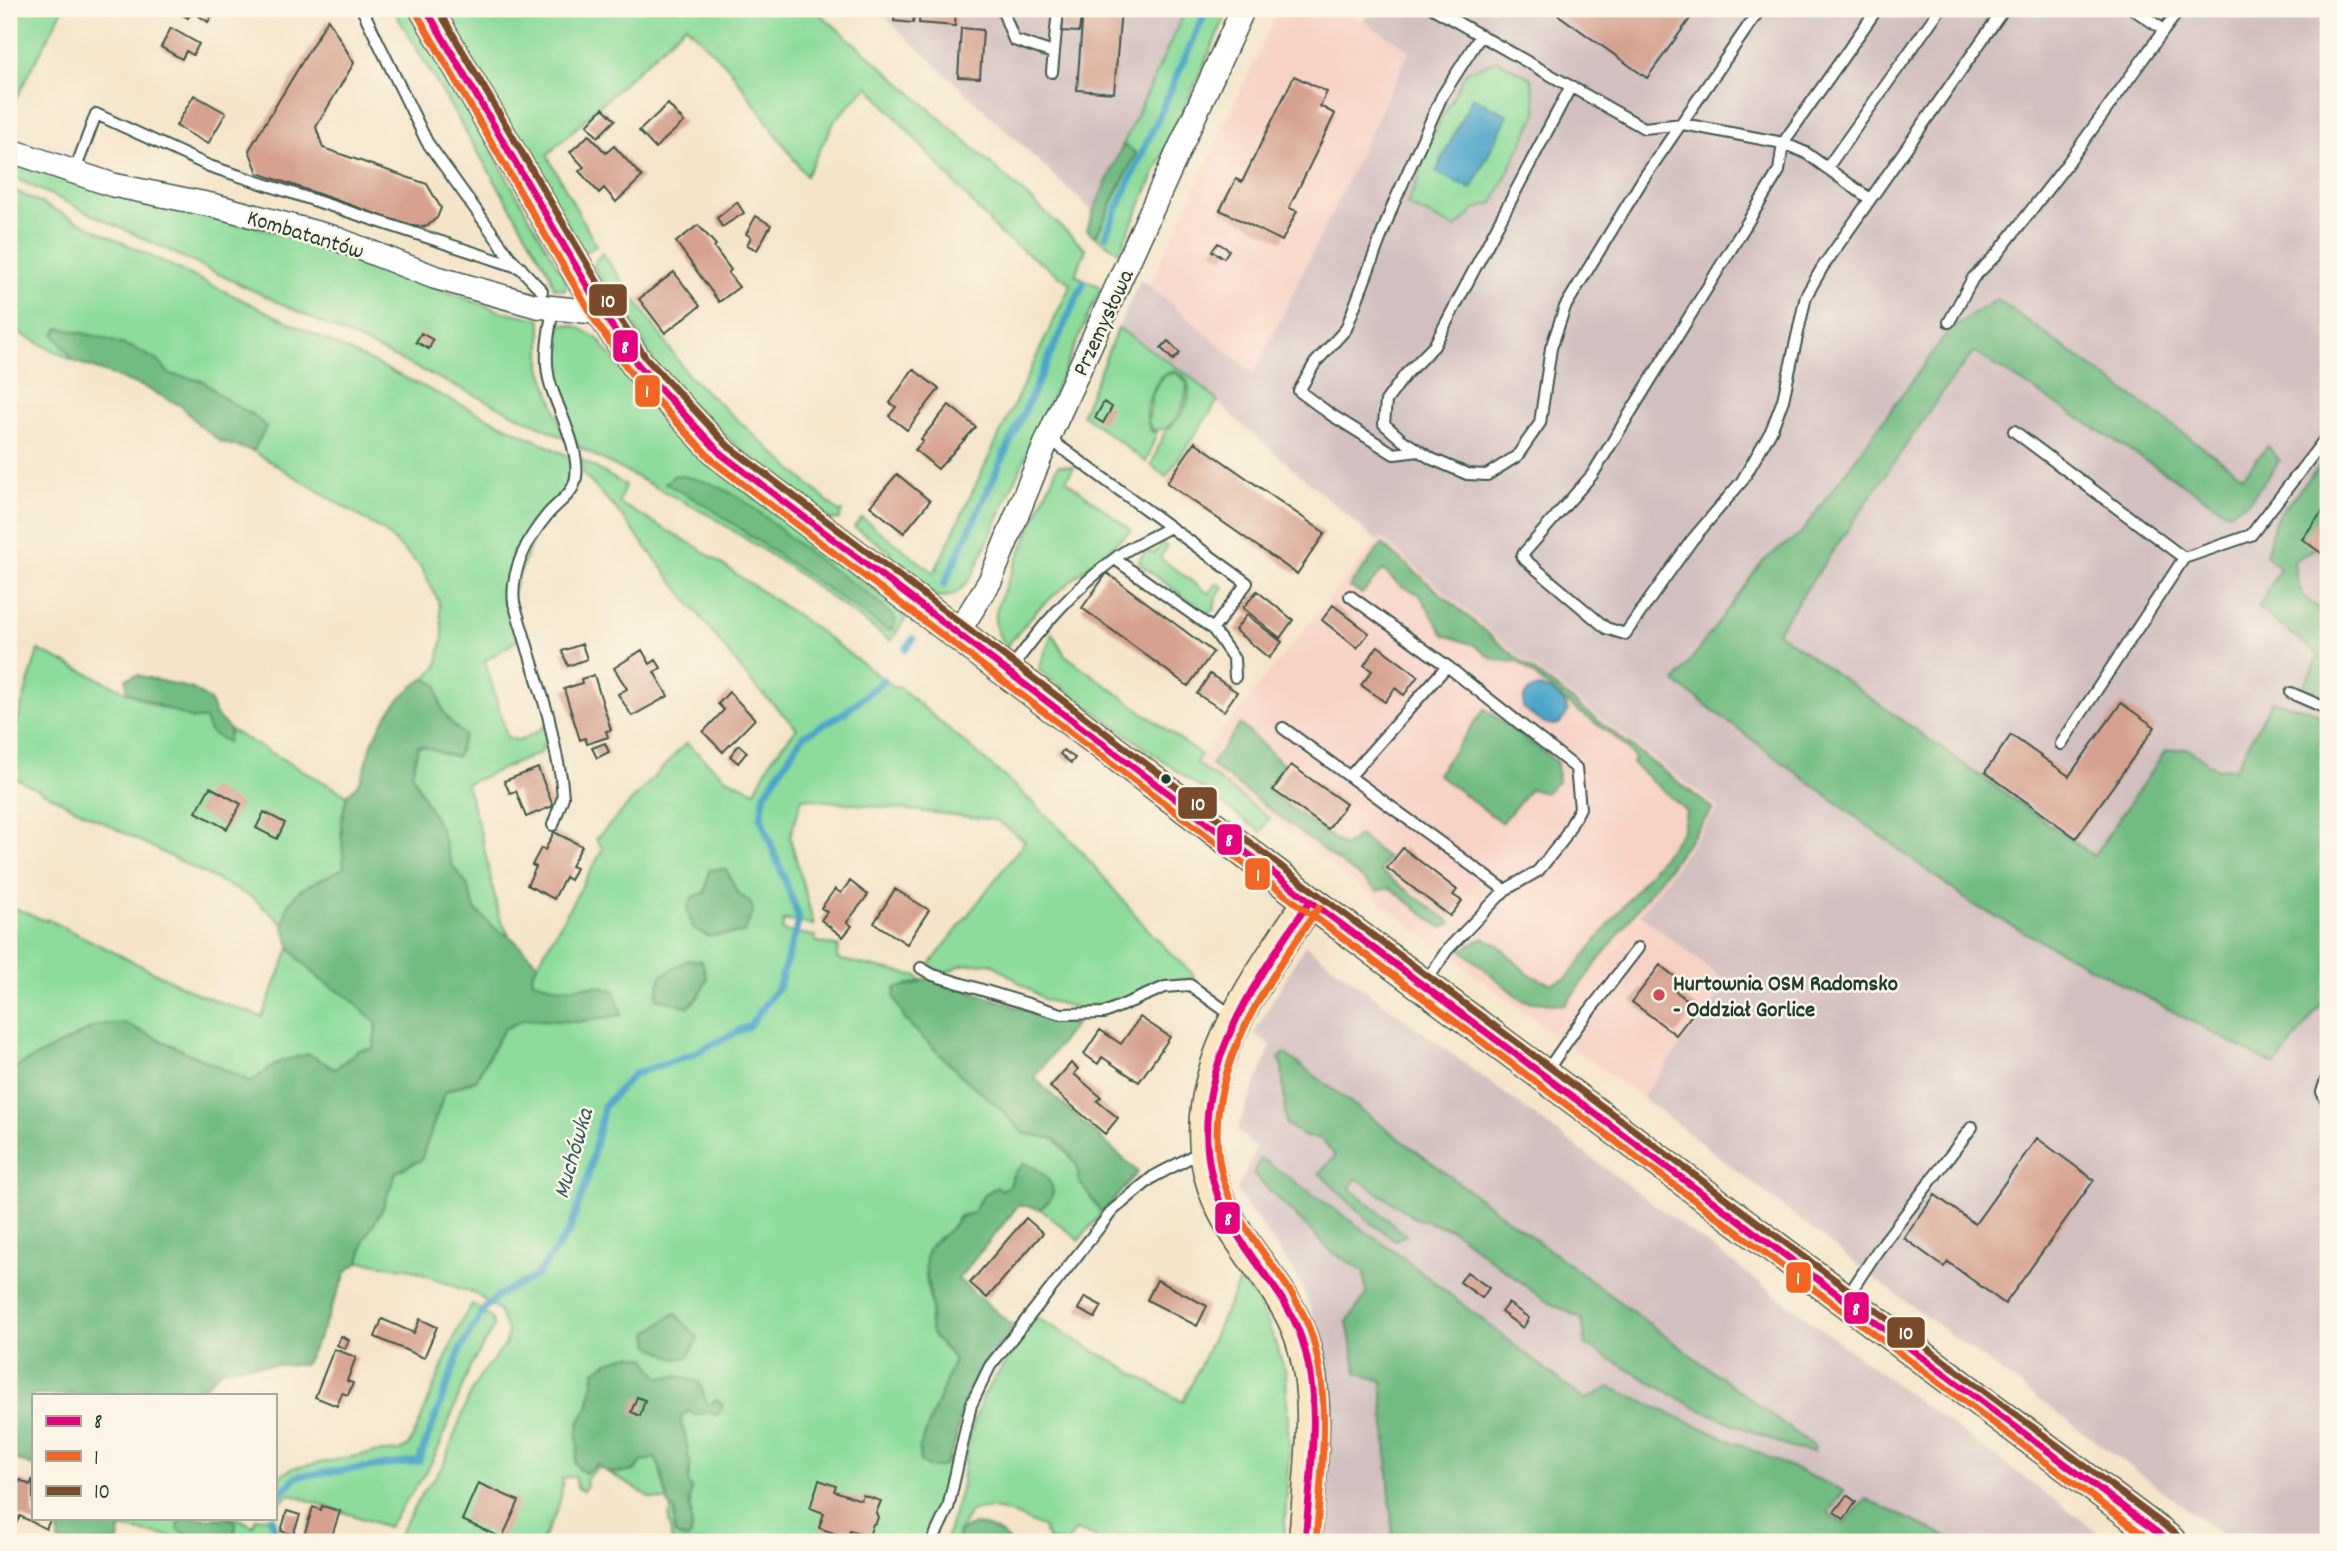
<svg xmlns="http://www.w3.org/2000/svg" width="2337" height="1551" font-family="Dekko,sans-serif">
<rect width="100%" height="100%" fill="#fcf5e5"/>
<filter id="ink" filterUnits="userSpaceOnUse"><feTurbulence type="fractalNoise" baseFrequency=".0143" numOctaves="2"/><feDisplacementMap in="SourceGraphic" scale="14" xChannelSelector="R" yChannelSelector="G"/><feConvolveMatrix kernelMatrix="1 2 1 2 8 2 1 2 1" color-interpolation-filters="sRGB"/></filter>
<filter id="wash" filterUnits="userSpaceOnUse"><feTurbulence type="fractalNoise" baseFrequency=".00686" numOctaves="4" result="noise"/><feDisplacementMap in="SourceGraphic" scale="28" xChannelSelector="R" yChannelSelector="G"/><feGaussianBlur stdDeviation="1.57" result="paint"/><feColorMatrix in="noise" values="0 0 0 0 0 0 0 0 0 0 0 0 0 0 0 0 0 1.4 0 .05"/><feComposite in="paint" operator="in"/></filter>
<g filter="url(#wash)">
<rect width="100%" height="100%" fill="#f4e5ca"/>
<path fill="#f7d1c6" d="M1279 9H1344L1411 50 1254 375 1149 286Z
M1381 537 1519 656 1719 809 1552 1033 1196 762Z
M1641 915 1727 983 1642 1097 1553 1034Z"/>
<path fill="#d2bfbf" d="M876 9H1186L1093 212Z
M1369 9H2328V1542H2232L1886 1287 1642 1097 1727 983 1640 914 1719 808 1519 656 1381 537 1377 541 1246 428 1193 380 1118 328 1141 279 1254 374 1410 50 1363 21Z
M1305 945 1921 1403 2112 1542H1319L1318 1347 1311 1309 1299 1279 1237 1191 1256 1148 1237 1130 1271 1046 1254 1033Z"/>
<path fill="#8ddc9b" stroke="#568c68" stroke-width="2" fill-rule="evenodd" d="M9 9H63L9 112Z
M393 9H411L567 283 565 290 554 288 550 274Z
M441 9H814L887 71 1086 249 1075 275 1101 287 974 572C944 624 918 583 887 557L891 552 854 527 862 518 934 573 1071 284 1001 235 868 86 835 120 806 176 729 68 686 25 547 155 596 245 589 251 583 250Z
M1186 9H1229L1119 252 1096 237 1136 154 1123 145Z
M1497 60 1531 78 1537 112 1493 203 1475 209 1456 228 1407 205 1420 174 1424 153 1466 72Z
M9 160 185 210 257 227 348 256 500 311 541 319V367L565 438 9 175Z
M9 188 570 457 572 469 569 487 542 515 510 599 519 639 485 661 507 737 519 741 540 730 545 725 549 738 542 746V752L466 784 481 834 499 916 510 937 494 928 475 909 467 885 452 865 440 829 412 775 418 746 431 747 444 755 464 735C445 718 440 711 437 685L425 678 437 667 443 636 439 602 421 567 385 532 253 451 266 427 254 416 222 397 203 381 169 374 158 361 133 348 59 328 54 334 74 361 9 328Z
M602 253 689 376 839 512 842 511 839 519 831 520 814 507 738 447 683 396 654 363 636 328 599 277 594 266 596 260Z
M564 324 578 327 598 339 650 407 688 447 907 616 891 641 789 567 709 515 577 446C567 419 532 345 564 324Z
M1118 328 1188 375 1218 401 1166 477 1151 465C1156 455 1159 444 1164 434 1168 428 1175 424 1179 418 1190 403 1196 378 1174 371L1162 375C1150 392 1140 413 1152 432H1157L1146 462 1082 414Z
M1174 373 1179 375 1187 383C1187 402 1180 417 1165 429L1153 430 1148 422 1152 395 1163 376Z
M582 460 625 485 619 503 695 546 808 623 895 688 898 686C953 733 1011 780 1063 832 1108 878 1144 932 1193 974L1194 978 1161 982 1114 1003 1079 1008 1045 1000 991 963 961 965 946 973 928 967 1025 841 996 820 802 798 790 837 814 925 784 920 782 931 815 936V941L839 947 837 959 917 976 922 981 905 985V1020L964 1078 1003 1111 1023 1133 1055 1139 1077 1165 1079 1181 1102 1213 1079 1240 1040 1209 1051 1198 1012 1176 1010 1185 973 1213 959 1216 948 1232 930 1246 926 1264 927 1287 932 1309 929 1321 933 1335 947 1348 954 1360 919 1450 942 1467 951 1459C948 1489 943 1515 929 1542H748L732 1540 728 1542H672L669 1518 672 1507 675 1509 674 1520 690 1522 692 1515 688 1482 690 1464 685 1435 681 1423 682 1415 690 1411 708 1412V1407L677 1376 660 1378 655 1374 595 1371 589 1405 579 1423 577 1437 579 1448 575 1463 580 1470H590L598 1464 607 1472 634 1471 643 1461 655 1458 659 1465 668 1501 651 1498 601 1468 596 1469 586 1479 587 1485 583 1491 577 1488 575 1476 562 1478C564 1502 552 1521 541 1542H395L421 1495 443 1466 468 1399 480 1376 505 1345 508 1333 499 1311 477 1295 407 1268C391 1269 375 1261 359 1262L365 1238 382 1210 396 1172 421 1159 445 1092 476 1080 504 1029 525 1019 552 1021 595 986 559 988 532 981V974L603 849 596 839 686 743 726 778 755 791 772 758 797 728 752 683 617 510 583 474ZM709 870 751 903 705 893ZM675 1313 698 1339 650 1345 649 1334Z
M1058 465 1074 467 1066 480 1131 530 1037 610 1007 646C992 630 993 619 1000 599Z
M1162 543 1167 547 1160 558 1209 594 1217 583 1223 587 1216 598 1214 610 1206 613 1141 565 1139 561 1145 551 1155 553Z
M1052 633 1065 655 1201 755 1196 763 1269 818 1261 832 1046 676 1039 669Z
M38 650 159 707 205 719 227 742 230 730 347 795 341 823 344 868 300 890 287 906 284 925 253 898 9 775V750Z
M9 906 46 921 47 919 196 993 262 1017 290 947C305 970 328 982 349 997 359 1005 368 1015 377 1024L373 1049 359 1050 335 1070 281 1061 251 1082 124 1023 9 1073Z
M1240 1280 1255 1299 1267 1321 1286 1373 1289 1449 1284 1542H1097L1094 1536 1075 1531 1067 1542H1051L1045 1535 1044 1528C1020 1518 996 1502 970 1512L959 1531 958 1542H945L961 1489 968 1441 983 1396 1036 1317 1183 1402Z
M472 1304 492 1319 494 1327 470 1367 439 1447 427 1471 388 1527 289 1494 280 1503 275 1514V1479L293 1468 371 1453 400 1451 408 1446 415 1433 460 1324Z
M275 1517 276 1527 285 1542H207L122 1529V1518H237L253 1526 256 1518Z"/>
<path fill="#72bc83" stroke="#487c5c" stroke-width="2" d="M1123 145 1136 153 1095 237 1087 230 1093 212Z
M1997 299 2243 476 2268 446 2280 461 2250 500 2229 513 1974 352 1949 383 1777 632 2094 856 2165 751 2186 748 2218 769 2235 768 2272 701 2311 710 2328 720V995L2275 1066 1972 904 1675 682 1762 562 1801 533 1950 329Z
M59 328 100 337 133 348 159 361 169 374 203 381 222 397 254 416 266 427 253 451 221 442 198 424 180 405 144 387 74 361 54 334Z
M2328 456V546H2320L2294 561C2298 592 2300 598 2328 614V700L2304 685 2319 655 2258 608 2280 569 2266 555 2276 518Z
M675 475C742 482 772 529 824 564 853 584 871 592 896 620L893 629 887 630 710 508 665 483Z
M1382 544 1517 658 1713 809 1565 1005 1523 1001 1461 950 1483 938 1497 944 1528 974 1551 984 1567 978 1683 830 1686 811 1632 763 1635 758 1621 742 1570 705 1518 662 1494 660 1474 645 1444 635 1419 594 1400 586 1383 570 1362 594 1349 587Z
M137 675 193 689 210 701 215 714 230 730 227 742 210 732 205 719H192L127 692 126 679Z
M425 678 437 685C440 711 445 718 464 735L457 757C443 755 432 747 418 746L412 775 440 829 452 865 467 885 475 909 494 928 512 938 538 964 532 974 533 981 559 988 595 986 614 990 622 1015 577 1022 525 1019 504 1029 475 1080 445 1092 421 1160 396 1172 382 1210 365 1238 359 1262 347 1271 320 1335 304 1365H249L222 1369 196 1395H33V1466L9 1457V1073L12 1069 98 1025 124 1023 250 1082 281 1061 309 1054 335 1069 359 1050 373 1049 377 1024 350 998 322 981 300 960 291 949 284 928 287 906 300 890 344 868 341 823 347 795C369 778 363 764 373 742 384 715 400 694 425 678Z
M1485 709 1557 762 1558 782 1545 793 1530 789 1502 823 1437 774Z
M1240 724 1283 764 1267 790 1344 846 1359 835 1388 858 1380 871 1452 923 1442 928 1390 888 1378 891 1211 765Z
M726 869 738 894 751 903 753 912 744 933 708 936 693 928 687 910 693 896 705 893 709 870Z
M688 960 702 961 707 980 697 999 688 1007 656 998 661 976Z
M929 977 1047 1017 1075 1024 1034 1078 1138 1172 1102 1213 1079 1181 1077 1165 1064 1147 1055 1139 1023 1133 1003 1111 964 1078 905 1020 894 997 895 988 914 985Z
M1284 1053 1815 1447 1813 1452 1791 1448 1694 1407 1586 1345 1582 1319 1544 1300 1451 1229 1415 1218 1356 1178 1350 1188 1406 1235 1395 1240 1371 1223 1319 1173 1335 1156 1322 1139 1305 1137 1286 1124 1282 1067 1279 1058Z
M1261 1158 1402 1257 1585 1400 1610 1387 1844 1491 1828 1513 1844 1524 1866 1499 1958 1542H1393L1382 1381 1357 1373 1347 1322 1366 1295 1364 1272 1332 1252 1253 1174Z
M1024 1163C1035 1166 1058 1183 1052 1196 1050 1201 1044 1206 1040 1209L1029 1206H1018L958 1279 1014 1327C997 1348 978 1370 967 1395 956 1418 960 1449 942 1467H927L920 1461 919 1450 954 1360C948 1350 939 1344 933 1335 928 1326 931 1318 932 1309 932 1290 918 1263 931 1245 936 1239 943 1236 948 1231 959 1219 957 1217 973 1213 978 1200 985 1192 997 1187L1002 1190 1010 1185 1014 1173Z
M675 1313 698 1338 688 1357 675 1359 650 1345 648 1333Z
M630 1355 645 1358 659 1377 677 1376 699 1382 708 1406 716 1400 722 1404V1409L717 1415 705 1411 702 1414 695 1415 689 1411 682 1415 681 1423 685 1435 690 1464 688 1482 691 1488 689 1503 692 1528 691 1535 688 1539 677 1536 674 1531 675 1509 669 1505 659 1465 655 1458 643 1461 634 1471 622 1473 607 1472 598 1464 585 1473 579 1469 575 1463 578 1448 577 1437 579 1423 589 1405 595 1371 608 1362Z
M64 1518H122L118 1542H58V1533Z
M183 1518H227L236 1522 235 1533C215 1534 195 1542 178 1530L177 1526Z
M975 1524C990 1526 1000 1531 1010 1542H958L959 1531Z"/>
<path fill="#4ca5ca" stroke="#36717f" stroke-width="2" d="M1472 97 1508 115 1471 189 1436 172Z
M1541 687C1554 692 1563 697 1568 711 1566 715 1562 723 1558 724 1547 728 1530 715 1523 708 1522 694 1528 689 1541 687Z"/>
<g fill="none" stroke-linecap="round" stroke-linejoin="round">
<path stroke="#4ca5ca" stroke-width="7" d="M1105 236 1207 9
M944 585 1084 282
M906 649 913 639
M275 1503 278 1495 298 1476 419 1461 461 1348 485 1308 499 1295 536 1276 569 1232 588 1177 604 1106 634 1074 693 1054 749 1026 779 986 798 923V915L761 818 765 793 803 736 844 713 884 680
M271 1518 277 1542"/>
</g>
<g id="blocks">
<path fill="#d6a18f" d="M173 9H216L208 22 192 11 188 18Z
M895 9H915L913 23 894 21Z
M920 9H956L955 26 919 23Z
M1064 9H1082L1079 32 1062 31Z
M1083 9H1121L1114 93 1077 90Z
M1550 9H1697L1647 78Z
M328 19 354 63 316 127 323 148 427 184 441 208 437 218 427 226H411L258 173 249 150Z
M171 28 199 44 193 55 186 51 182 59 161 47Z
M961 28 983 30 980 78 958 77Z
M1294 76 1327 92 1320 106 1335 114 1289 208 1297 211 1282 241 1220 210 1236 179 1242 182Z
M194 95 226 113 208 144 176 126Z
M668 104 684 122 655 148 639 131Z
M603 108 615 120 598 137 587 125Z
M589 135 606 153 614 146 642 177 616 202 604 188 599 193 579 171 584 167 570 152Z
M737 202 744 213 722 227 717 218Z
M756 216 771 225 757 250 747 245 751 237 746 234Z
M698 225 716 245 714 247 731 270 728 273 739 287 719 302 676 242Z
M1218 243 1229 250 1224 258 1212 251Z
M674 272 700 306 665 333 639 299Z
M421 333 433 340 429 349 416 342Z
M1168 341 1180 353 1173 360 1161 348Z
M913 369 939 389 907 430 889 416 896 407 890 403Z
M1104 402 1112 407 1103 423 1095 418Z
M949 405 976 427 938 469 915 450 923 441 921 439Z
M1195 442 1325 533 1297 574 1167 483Z
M897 474 930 501 904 533 870 506Z
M2328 504V558L2302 539Z
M1107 573 1213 652 1188 686 1082 608Z
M1257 591 1293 620 1280 638 1243 608Z
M1333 605 1369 633 1357 648 1322 620Z
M1247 615 1282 642 1269 658 1235 630Z
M582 644 587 659 568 666 562 651Z
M1378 646 1418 676 1404 695 1395 688 1385 702 1361 685 1372 671 1364 665Z
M642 650 650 664 656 660 661 668 654 672 668 696 632 716 618 694 627 689 614 668Z
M1210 674 1237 692 1224 711 1197 694Z
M594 675 611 730 606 731 608 737 587 744 585 738 580 740 564 689 582 683 581 679Z
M729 692 755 719 723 752 703 732 724 710 718 704Z
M2121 703 2155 727 2076 838 1985 772 2011 735 2069 776Z
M605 743 609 752 597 758 592 748Z
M739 745 747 752 738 763 730 756Z
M1063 750 1075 758 1071 763 1060 754Z
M1291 765 1346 804 1328 829 1273 790Z
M538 768 553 806 526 817 516 791 510 793 504 781Z
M210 787 241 804 227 829 196 812Z
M264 812 285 823 277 839 256 828Z
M554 832 582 846 571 866 576 868 570 880 565 877 554 899 527 885 536 867 532 865 541 848 545 850Z
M1403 848 1457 890 1453 895 1462 901 1450 916 1387 868Z
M850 881 868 895 847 922 852 926 843 937 821 920 827 912 821 908 835 889 841 893Z
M895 889 929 910 907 944 874 923Z
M1660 965 1679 980 1673 989 1697 1008 1676 1035 1632 1002Z
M1140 1017 1170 1037 1139 1082 1102 1057 1098 1064 1084 1054 1100 1030 1121 1044Z
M1071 1063 1078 1069 1074 1074 1101 1097 1097 1101 1118 1118 1105 1134 1050 1087Z
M2037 1138 2094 1180 2005 1304 1948 1262 1944 1267 1904 1238 1935 1195 1975 1224Z
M1026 1218 1043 1233 987 1298 970 1283Z
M1467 1272 1489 1288 1482 1298 1460 1282Z
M1157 1280 1207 1306 1197 1326 1147 1300Z
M1085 1297 1102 1306 1095 1318 1078 1309Z
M1508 1303 1529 1318 1523 1328 1501 1312Z
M382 1319 414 1333 420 1319 437 1327 424 1358 375 1337Z
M341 1336 349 1340 345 1349 337 1345Z
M334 1349 356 1357 347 1381 353 1383 348 1395 342 1393 337 1406 315 1397Z
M637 1397 645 1400 640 1416 631 1412Z
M33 1479V1518H51L46 1529 20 1516 12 1532 9 1530V1485L16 1488 20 1480 30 1485Z
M819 1480 836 1486 834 1491 861 1500 863 1495 881 1501 876 1513 878 1517 876 1523 873 1524 869 1536 850 1530 848 1538 819 1528 824 1513 810 1508Z
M478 1483 519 1501 502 1538 462 1520Z
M1847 1495 1856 1502 1844 1519 1834 1512Z
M322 1506 340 1511 330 1542H302L313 1507 321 1510Z
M287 1511 300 1515 293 1535 281 1531Z"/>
</g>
</g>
<g filter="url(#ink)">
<use href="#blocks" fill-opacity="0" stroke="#3f564a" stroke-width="2"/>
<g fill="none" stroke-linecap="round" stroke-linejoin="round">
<g stroke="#3f564a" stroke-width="14">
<path id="lane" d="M362 9 427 142 509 256 542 291
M1002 9 1014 40 1053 53
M1434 9 1644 128 1683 124 1783 143 1877 9
M2164 30 2180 9
M1052 72 1058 9
M1571 86 1434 346 1405 375 1386 401 1384 424 1402 440 1432 459 1467 474 1487 475 1517 456 1540 423 1551 348 1565 307 1643 179 1760 9
M1827 168 1940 9
M74 173 96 114 209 166 521 268
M1870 199 1806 153 1783 143 1779 171 1592 475 1524 553 1522 557 1606 628 1625 634 1692 540 1742 481 1771 431 1783 400 1806 296 1822 268 2004 9
M553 308C549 333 543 358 550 383 558 410 580 449 576 477 574 494 558 502 548 514 527 539 510 571 514 603L548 715 561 777 563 797 553 825
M1949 322 1973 278 1997 254 2064 168 2164 30 2133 9
M2014 431 2184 558
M1048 438 1170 527
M1419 451 1394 454 1330 414 1299 391 1315 363 1346 329 1393 205 1442 96 1481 35
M1115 559 1213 629
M1350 596 1447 666 1576 768 1580 808 1563 840 1538 871 1505 890 1447 950 1426 982
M1011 669C1042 625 1074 589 1118 556 1133 545 1153 537 1170 527L1247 583 1213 629 1234 659 1235 677
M2291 693 2328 709
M1283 728 1505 890
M2061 744 2184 558 2251 535 2328 435
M1350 776 1447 666
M921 968 933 975 1061 1014 1104 1013 1165 987 1190 985 1234 1017
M1546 1072 1577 1027 1638 948
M2328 1074 2322 1092 2328 1104
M1847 1297 1878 1250 1972 1127
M932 1542 948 1508 971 1405 990 1366 1113 1210 1153 1177 1202 1151"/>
</g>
<g stroke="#3f564a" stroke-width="26">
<path id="street" d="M9 150 113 185 216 206 332 237 434 277 537 306 603 313
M957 634 990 581 1048 438 1243 9"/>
</g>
<g stroke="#3f564a" stroke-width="35">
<path id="secondary" d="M426 9 603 313 638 365 721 454 1310 901 2170 1542
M1305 1542C1309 1476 1323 1401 1301 1337 1285 1291 1249 1258 1226 1215 1166 1104 1248 991 1310 901"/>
</g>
<use href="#lane" stroke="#fff" stroke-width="10"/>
<use href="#street" stroke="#fff" stroke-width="23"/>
<use href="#secondary" stroke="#fbe6c4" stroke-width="32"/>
<g stroke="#fcf5e5" stroke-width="12">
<path id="bus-1" d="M426 9 603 313 638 365 721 454 1310 901 2170 1542
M1305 1542C1310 1475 1323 1402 1301 1337 1285 1291 1247 1258 1226 1215 1170 1101 1246 994 1310 901"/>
</g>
<g stroke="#fcf5e5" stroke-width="12">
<path id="bus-2" d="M417 14 594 319 630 372 714 462 1304 909 2153 1542
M1316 1542C1321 1474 1332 1403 1312 1336 1297 1289 1260 1255 1237 1213 1179 1105 1259 994 1319 907"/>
</g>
<g stroke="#fcf5e5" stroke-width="12">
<path id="bus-3" d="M438 9 612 307 646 358 728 446 1316 893 2176 1534"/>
</g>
<use href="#bus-1" stroke="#e5007d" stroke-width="7"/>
<use href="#bus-2" stroke="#f26522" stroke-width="7"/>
<use href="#bus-3" stroke="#7a4b2a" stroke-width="7"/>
</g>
</g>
<circle fill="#1f3d34" stroke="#fcf5e5" stroke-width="2.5" cx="1166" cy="779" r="6"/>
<circle fill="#d1495b" stroke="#fcf5e5" stroke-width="2.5" cx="1659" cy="995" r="7"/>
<g text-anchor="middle" stroke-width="5" stroke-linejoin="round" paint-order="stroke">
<g font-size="23" fill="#1f3d34" stroke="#fcf5e5">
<text transform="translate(306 233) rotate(17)" y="8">Kombatantów</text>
<text transform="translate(1102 322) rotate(-65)" y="8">Przemysłowa</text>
</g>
<g font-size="23" font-weight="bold" fill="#1f3d34" stroke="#fcf5e5" text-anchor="start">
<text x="1673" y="990">Hurtownia OSM Radomsko<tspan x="1673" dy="26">- Oddział Gorlice</tspan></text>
</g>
<g font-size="24" font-style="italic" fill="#2c5c61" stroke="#fcf5e5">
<text transform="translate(572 1153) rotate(-74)" y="8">Muchówka</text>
</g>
</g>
<g stroke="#fcf5e5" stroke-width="2.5">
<rect x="588" y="283" width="40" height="34" rx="7" fill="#7a4b2a"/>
<rect x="612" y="329" width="27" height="34" rx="7" fill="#e5007d"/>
<rect x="634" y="374" width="27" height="34" rx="7" fill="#f26522"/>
<rect x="1177" y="786" width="41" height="34" rx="7" fill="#7a4b2a"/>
<rect x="1216" y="823" width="27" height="33" rx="7" fill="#e5007d"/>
<rect x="1244" y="857" width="27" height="34" rx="7" fill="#f26522"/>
<rect x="1214" y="1201" width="27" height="34" rx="7" fill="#e5007d"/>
<rect x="1785" y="1261" width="27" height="33" rx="7" fill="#f26522"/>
<rect x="1843" y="1291" width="27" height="34" rx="7" fill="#e5007d"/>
<rect x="1886" y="1316" width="40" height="33" rx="7" fill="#7a4b2a"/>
</g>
<g font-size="19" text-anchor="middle" font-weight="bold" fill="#fff">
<text x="608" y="307">10</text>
<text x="625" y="353">8</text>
<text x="647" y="397">1</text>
<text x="1198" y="810">10</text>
<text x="1229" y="846">8</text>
<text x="1258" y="881">1</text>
<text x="1228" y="1225">8</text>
<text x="1798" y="1284">1</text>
<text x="1856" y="1315">8</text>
<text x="1906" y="1339">10</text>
</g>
<rect width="2337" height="1551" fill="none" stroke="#fcf5e5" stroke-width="35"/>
<rect x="32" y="1394" width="245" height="126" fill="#fcf5e5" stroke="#a4ab9e" stroke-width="2"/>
<rect x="46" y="1416" width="35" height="10" fill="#e5007d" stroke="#a4ab9e" stroke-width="2"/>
<text x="94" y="1428" font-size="21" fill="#1f3d34">8</text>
<rect x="46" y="1451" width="35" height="10" fill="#f26522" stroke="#a4ab9e" stroke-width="2"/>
<text x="94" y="1464" font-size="21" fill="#1f3d34">1</text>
<rect x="46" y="1486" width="35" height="10" fill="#7a4b2a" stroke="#a4ab9e" stroke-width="2"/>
<text x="94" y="1498" font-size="21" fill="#1f3d34">10</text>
</svg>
